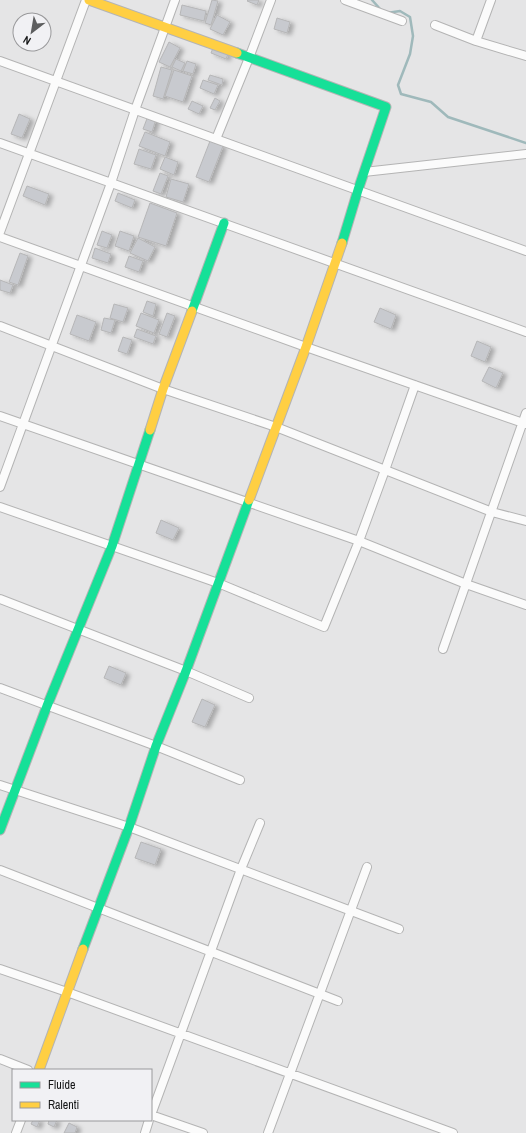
<svg xmlns="http://www.w3.org/2000/svg" width="526" height="1133" font-family="'Archivo Narrow',sans-serif">
<defs>
<filter id="shadow"><feDropShadow dx="4" dy="2" stdDeviation="2" flood-color="#0004"/></filter>
</defs>
<rect width="100%" height="100%" fill="#e5e5e6"/>
<g fill="none" stroke-linecap="round" stroke-linejoin="round">
<path stroke="#9fb9bb" stroke-width="2.5" d="M372 0 381 10
M387 13 400 11 410 17 413 36 410 54 398 85 401 94 431 102 448 117 526 143"/>
</g>
<path fill="#c8cacf" stroke="#b6b6b7" filter="url(#shadow)" d="M212 0 218 1 211 25 205 23Z
M248 0H259L257 5 247 1Z
M182 5 206 11 204 21 180 15Z
M217 15 230 22 223 35 210 29Z
M277 18 290 22 287 33 274 29Z
M169 42 180 48 170 67 159 62Z
M213 48 228 54 226 59 211 53Z
M176 59 185 63 181 71 172 67Z
M187 61 196 64 193 74 183 71Z
M161 67 172 70 163 99 153 96Z
M174 70 192 76 183 102 165 96Z
M210 75 223 79 222 85 208 80Z
M203 80 218 85 214 94 200 88Z
M215 98 220 101 215 110 210 108Z
M192 101 203 106 199 114 188 109Z
M19 114 30 119 22 138 11 134Z
M148 116 156 119 152 132 143 129Z
M145 132 170 142 165 156 139 146Z
M210 141 223 146 209 182 196 177Z
M139 149 156 155 151 169 134 164Z
M165 157 178 162 174 175 160 169Z
M160 173 168 176 161 194 153 191Z
M171 179 189 184 183 202 166 197Z
M27 186 49 194 45 205 23 196Z
M118 193 135 200 132 208 115 201Z
M150 203 177 213 166 246 138 237Z
M102 231 112 235 107 248 97 245Z
M120 231 134 236 129 251 115 246Z
M138 238 155 247 148 261 130 253Z
M95 248 111 254 108 263 92 258Z
M20 253 28 256 18 285 9 282Z
M129 256 143 261 139 272 125 267Z
M0 280 13 285 10 293 0 290Z
M147 301 156 304 153 316 143 312Z
M114 304 128 308 123 322 110 318Z
M380 308 396 315 391 329 374 322Z
M141 313 159 320 154 333 136 326Z
M167 313 175 316 167 337 159 334Z
M77 315 96 322 89 341 70 334Z
M104 318 115 320 111 333 101 330Z
M137 329 156 336 153 344 134 337Z
M123 337 132 340 127 354 118 351Z
M477 341 491 347 485 362 471 356Z
M489 367 503 373 496 388 482 381Z
M161 520 179 528 173 540 156 533Z
M109 666 126 673 121 685 104 678Z
M202 699 215 705 205 727 192 722Z
M141 842 161 849 155 865 135 858Z
M33 1120H40L37 1127 31 1124Z
M49 1120H57L54 1127 48 1124Z
M69 1123 77 1127 75 1133H64Z"/>
<g fill="none" stroke-linecap="round" stroke-linejoin="round">
<g stroke="#b4b4b4" stroke-width="10">
<path id="street" d="M345 0 402 21
M435 25 476 41 526 56
M476 41 491 0
M0 61 526 251
M216 139 249 58 271 0
M0 143 526 332
M364 172 526 154
M0 232 86 0
M0 237 306 347 526 424
M0 326 163 389 276 427 492 512 526 521
M0 416 359 541 466 584 526 605
M0 487 111 183 135 110 175 0
M0 507 218 583 324 627 359 541 385 470 415 385
M0 599 186 671 249 698
M443 649 526 413
M0 688 156 746 240 780
M0 785 129 827 399 929
M0 870 338 1001
M0 969 67 992 453 1133
M0 1059 28 1070
M151 1115 241 869 260 823
M151 1115 203 1133
M16 1133 21 1120
M145 1133 149 1120
M268 1133 367 867"/>
</g>
<g stroke="#b4b4b4" stroke-width="11">
<path id="fast" d="M237 53 386 107 358 190 342 243
M192 311 224 223
M0 830 47 706 112 546 150 430
M83 949 129 827 156 746 186 671 249 500"/>
</g>
<g stroke="#b4b4b4" stroke-width="11">
<path id="slow" d="M89 0 237 53
M150 430 163 389 192 311
M249 500 306 347 342 243
M39 1070 83 949"/>
</g>
<use href="#street" stroke="#fbfbfb" stroke-width="8"/>
<use href="#fast" stroke="#16e098" stroke-width="9"/>
<use href="#slow" stroke="#ffcf43" stroke-width="9"/>
</g>
<rect x="12" y="1069" width="140" height="52" fill="#f1f1f4" stroke="#99999b"/>
<rect x="20" y="1082" width="20" height="6" fill="#16e098" stroke="#99999b"/>
<text x="48" y="1089" font-size="12" fill="#141516">Fluide</text>
<rect x="20" y="1102" width="20" height="6" fill="#ffcf43" stroke="#99999b"/>
<text x="48" y="1109" font-size="12" fill="#141516">Ralenti</text>
<g transform="translate(32 32) rotate(211)"><circle r="19" fill="#f1f1f4" stroke="#99999b"/>
<path d="M0-3L7 15L0 10L-7 15Z" fill="#5d5e5f"/>
<text y="-6" font-size="11" font-weight="bold" text-anchor="middle" fill="#141516">N</text>
</g>
</svg>
